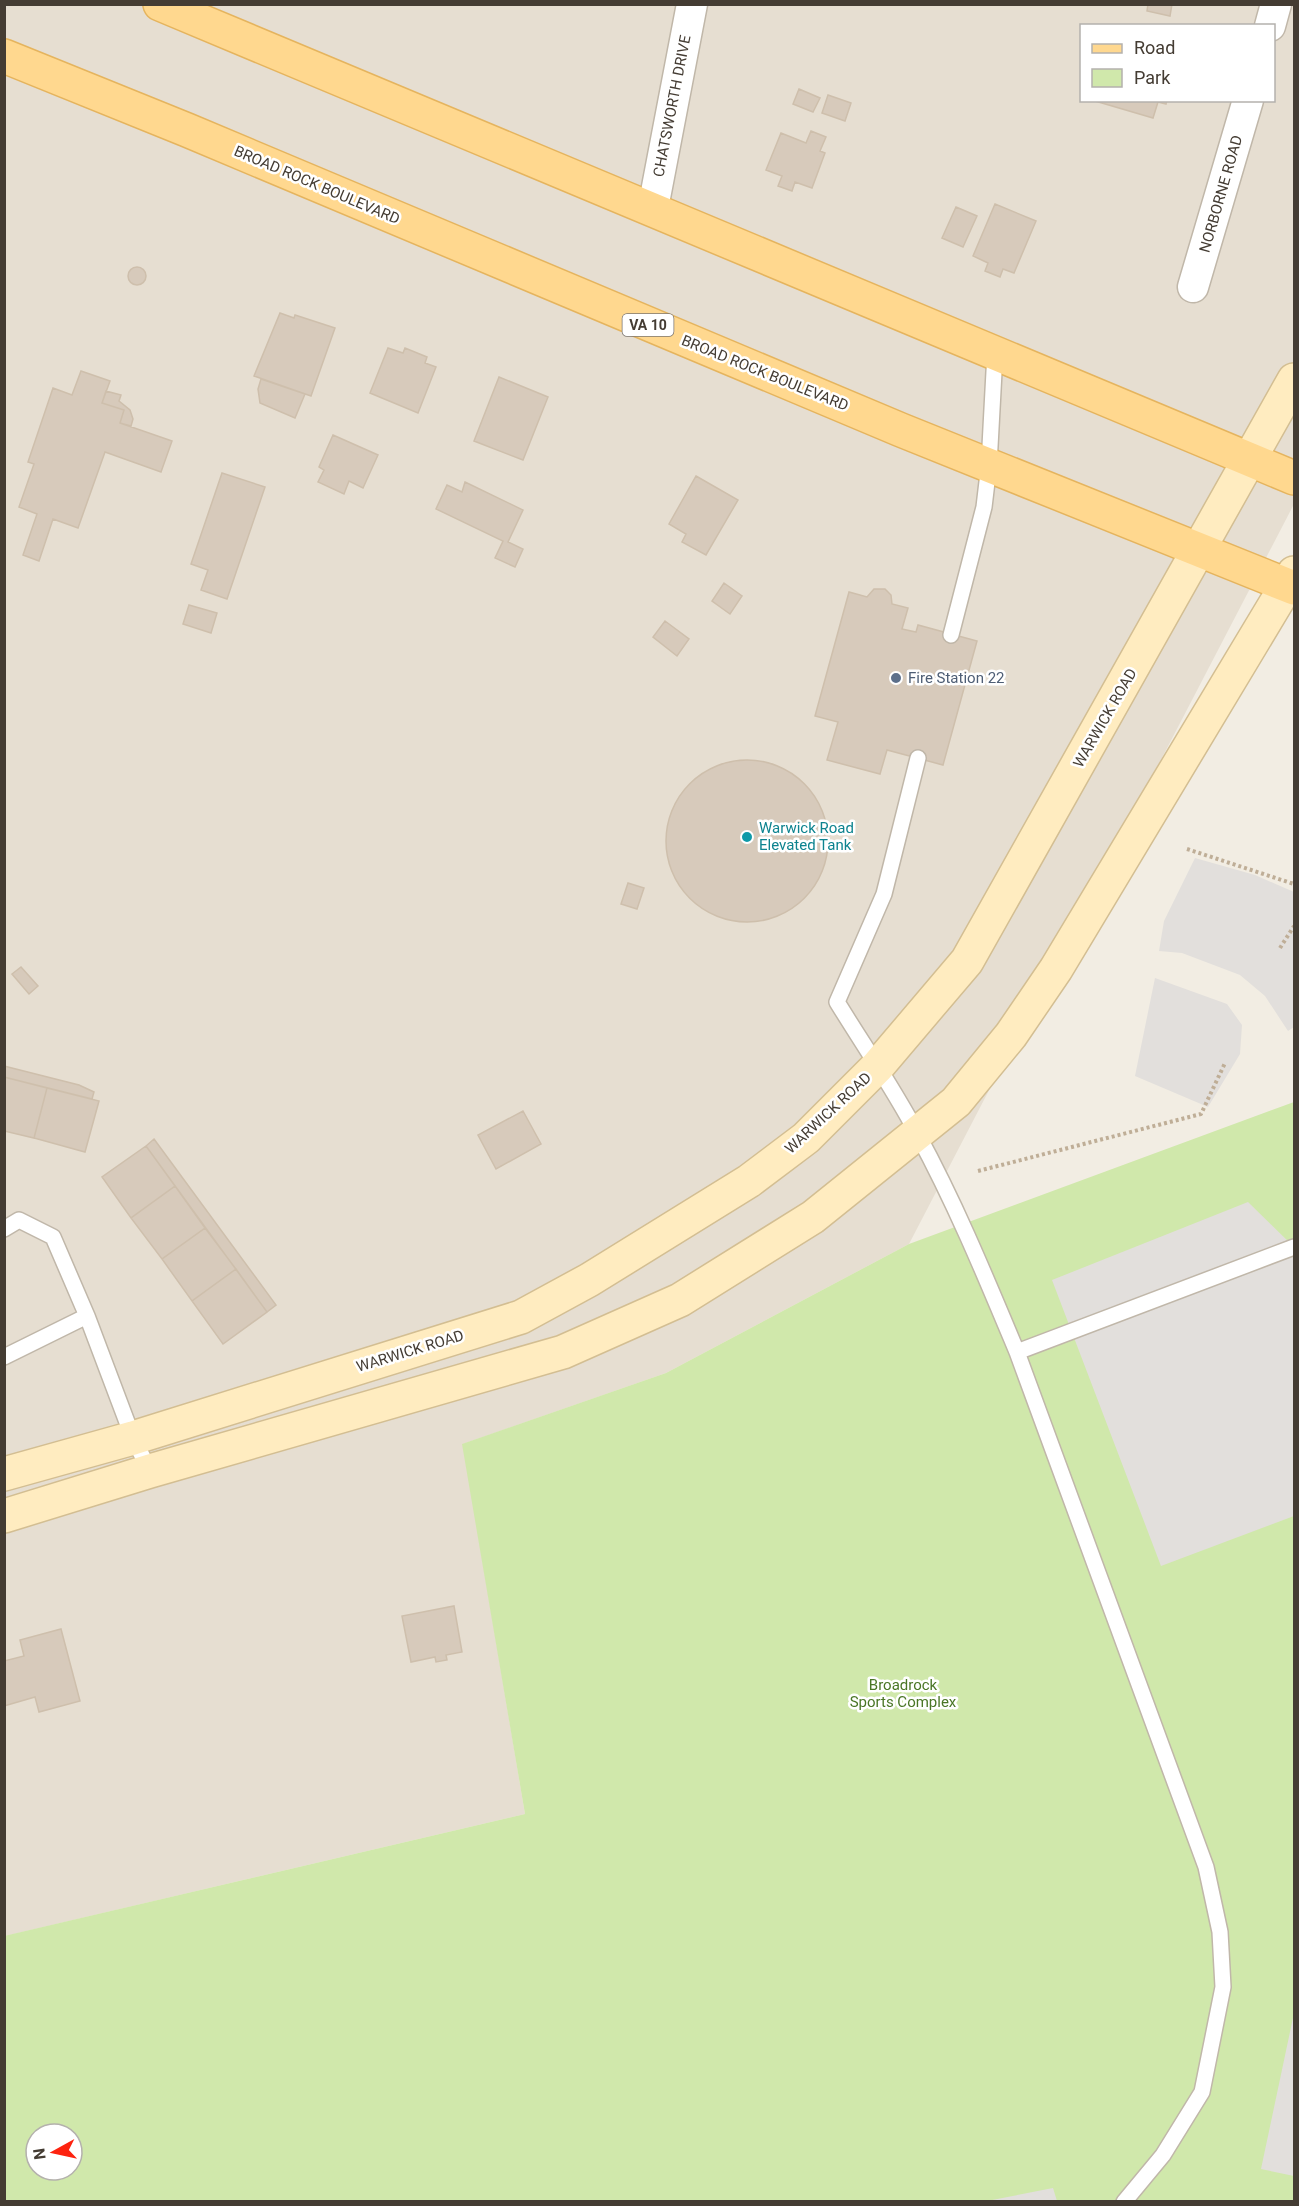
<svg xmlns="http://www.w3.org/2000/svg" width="1299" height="2206" font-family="Roboto,sans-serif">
<rect width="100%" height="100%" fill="#f2ede3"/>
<path fill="#e6ded1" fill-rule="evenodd" d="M4 5H1294V504L909 1244 666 1373 463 1444 525 1814 5 1936ZM1082 26H1274V100H1082Z"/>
<path fill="#d0e8ab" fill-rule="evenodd" d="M1294 1102V2201H5L4 1936 525 1814 462 1444 666 1373 909 1244ZM36 2134H72V2170H36Z"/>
<path fill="#e2dfdc" d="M1195 858 1255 875 1294 892V1027L1288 1031 1265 996 1240 975 1182 953 1159 951 1164 921Z
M1155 978 1227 1004 1242 1025 1240 1054 1208 1107 1135 1076Z
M1248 1202 1294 1247V1516L1161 1566 1052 1280Z
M1294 2013V2176L1261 2169Z
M1053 2188 1057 2201H987Z"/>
<path fill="#d7cabb" stroke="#cebfac" stroke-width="1.5" d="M1148 4H1172L1170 16 1147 11Z
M799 89 820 98 813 112 793 104Z
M828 95 851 103 845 121 822 113Z
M1167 100 1166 104 1158 102 1153 118 1095 101Z
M811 131 826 137 820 151 825 153 812 188 795 182 792 191 778 186 782 176 766 170 781 133 806 143Z
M995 204 1036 221 1014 273 1003 269 1000 277 985 271 988 263 973 256Z
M956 207 977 216 963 247 942 238Z
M128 276a9 9 0 1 1 18 0a9 9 0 1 1-18 0Z
M280 313 294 318 295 315 335 328 311 396 254 376Z
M388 348 403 353 405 348 427 357 425 363 436 367 418 413 370 393Z
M81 371 110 381 102 403 124 410 120 423 172 441 161 472 105 452 78 528 53 519 39 561 23 555 37 514 19 507 34 464 28 462 53 388 72 395Z
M499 377 548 397 523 460 474 441Z
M261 379 305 394 295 418 260 403 258 389Z
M106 391 121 395 119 401 130 410 133 419 131 426 120 423 124 410 102 403Z
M333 435 378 455 363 488 349 481 344 494 318 482 324 470 319 467Z
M222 473 265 487 227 599 201 590 208 570 191 564Z
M696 476 738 500 706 555 682 542 686 534 669 524Z
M465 482 523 510 508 542 523 549 515 567 495 558 503 541 436 509 447 485 462 492Z
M724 583 742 596 730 614 712 601Z
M874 589H885L891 595 892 604 908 608 902 629 916 632 918 625 977 641 943 765 887 750 880 774 827 760 838 722 815 716 849 592 867 597Z
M189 605 217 613 211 633 183 624Z
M665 621 689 639 677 656 653 637Z
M666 841a81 81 0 1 1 162 0a81 81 0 1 1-162 0Z
M628 883 644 888 637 909 621 904Z
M21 967 38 986 29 994 12 974Z
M4 1066 79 1085 94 1092 92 1099 4 1077Z
M4 1077 47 1088 34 1138 4 1131Z
M47 1088 99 1101 85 1152 34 1138Z
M523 1111 541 1144 496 1169 478 1135Z
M154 1139 276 1305 267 1312 146 1146Z
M146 1146 175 1186 131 1218 102 1177Z
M175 1186 205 1228 162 1259 131 1218Z
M205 1228 236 1269 192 1301 162 1259Z
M236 1269 267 1312 223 1344 192 1301Z
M454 1606 462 1652 446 1655 447 1660 436 1662 435 1657 411 1662 402 1616Z
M61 1629 80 1701 39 1712 35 1697 4 1706V1661L24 1656 20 1640Z"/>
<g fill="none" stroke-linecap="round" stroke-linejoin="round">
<g stroke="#c0b7a9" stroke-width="18">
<path id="service" d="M951 635 984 507 989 465 995 353
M918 758 884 894 837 1002C864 1046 894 1089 918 1135 956 1205 986 1278 1017 1352L1206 1867 1220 1932 1223 1987 1202 2092 1163 2155 1124 2202
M4 1229 19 1220 53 1237 87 1316 133 1438 150 1471
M1017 1352 1294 1247
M4 1357 87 1316"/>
</g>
<g stroke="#c0b7a9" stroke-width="33">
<path id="minor" d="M1270 26 1276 4
M653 208 692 4
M1193 287 1248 100"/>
</g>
<g stroke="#d3be92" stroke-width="36">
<path id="secondary" d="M4 1474 133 1438 521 1317 589 1280 749 1181 806 1138 877 1067 967 961 1294 380
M4 1516 150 1471 563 1352 680 1300 813 1217 956 1102 1011 1035 1056 969 1294 573"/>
</g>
<g stroke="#e5b45e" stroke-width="36">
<path id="primary" d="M160 4 1294 478
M4 56 187 130 901 430 1294 588"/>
</g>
<path stroke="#bfae97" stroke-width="4" stroke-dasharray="3 3" stroke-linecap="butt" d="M1187 849 1294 884
M1280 948 1294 926
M978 1171 1201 1114 1225 1063
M825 2200V2202"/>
<use href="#service" stroke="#fff" stroke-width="15"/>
<use href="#minor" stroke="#fff" stroke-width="30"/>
<use href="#secondary" stroke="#ffecc0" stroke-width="33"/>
<use href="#primary" stroke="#ffd88f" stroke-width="33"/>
</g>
<circle fill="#5c6f8a" stroke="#fff" stroke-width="2" cx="896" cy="678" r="6"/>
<circle fill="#0f9aa8" stroke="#fff" stroke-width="2" cx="747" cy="837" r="6"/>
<g text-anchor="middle" stroke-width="5" stroke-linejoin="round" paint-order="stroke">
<rect fill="#fff" stroke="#7c7670" stroke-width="1.5" x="622.5" y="314" width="51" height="22" rx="4.5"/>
<g font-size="14" font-weight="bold" fill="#443c33">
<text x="648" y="330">VA 10</text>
</g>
<g font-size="15" fill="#443c33" stroke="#fff">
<text transform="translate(672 106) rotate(-79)" y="5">CHATSWORTH DRIVE</text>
<text transform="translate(317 185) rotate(23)" y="5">BROAD ROCK BOULEVARD</text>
<text transform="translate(1221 194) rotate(-74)" y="5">NORBORNE ROAD</text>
<text transform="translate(765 373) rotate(22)" y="5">BROAD ROCK BOULEVARD</text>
<text transform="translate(1105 718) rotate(-60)" y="5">WARWICK ROAD</text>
<text transform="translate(828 1113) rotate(-43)" y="5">WARWICK ROAD</text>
<text transform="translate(410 1351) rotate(-17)" y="5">WARWICK ROAD</text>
</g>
<g font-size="15" fill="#4e5e75" stroke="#fff" text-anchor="start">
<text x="908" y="683">Fire Station 22</text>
</g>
<g font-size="15" fill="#0d838f" stroke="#fff" text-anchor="start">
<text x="759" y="833">Warwick Road<tspan x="759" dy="17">Elevated Tank</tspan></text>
</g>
<g font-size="15" fill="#4a7626" stroke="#fff">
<text x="903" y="1690">Broadrock<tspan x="903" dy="17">Sports Complex</tspan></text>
</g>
</g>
<rect width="1299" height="2206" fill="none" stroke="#443c33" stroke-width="12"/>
<rect x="1080" y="24" width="195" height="78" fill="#ffffff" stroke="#b4b1ad" stroke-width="1.5"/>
<rect x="1092" y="44" width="30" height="9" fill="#ffd88f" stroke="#b4b1ad" stroke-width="1.5"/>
<text x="1134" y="54" font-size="18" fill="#443c33">Road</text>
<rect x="1092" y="69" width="30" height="18" fill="#d0e8ab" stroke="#b4b1ad" stroke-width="1.5"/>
<text x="1134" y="84" font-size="18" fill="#443c33">Park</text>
<g transform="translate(54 2152) rotate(262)"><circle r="28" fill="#ffffff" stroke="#b4b1ad" stroke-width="1.5"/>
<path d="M0-4.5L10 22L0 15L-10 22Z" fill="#fd230f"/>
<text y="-9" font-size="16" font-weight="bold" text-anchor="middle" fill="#443c33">N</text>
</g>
</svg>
